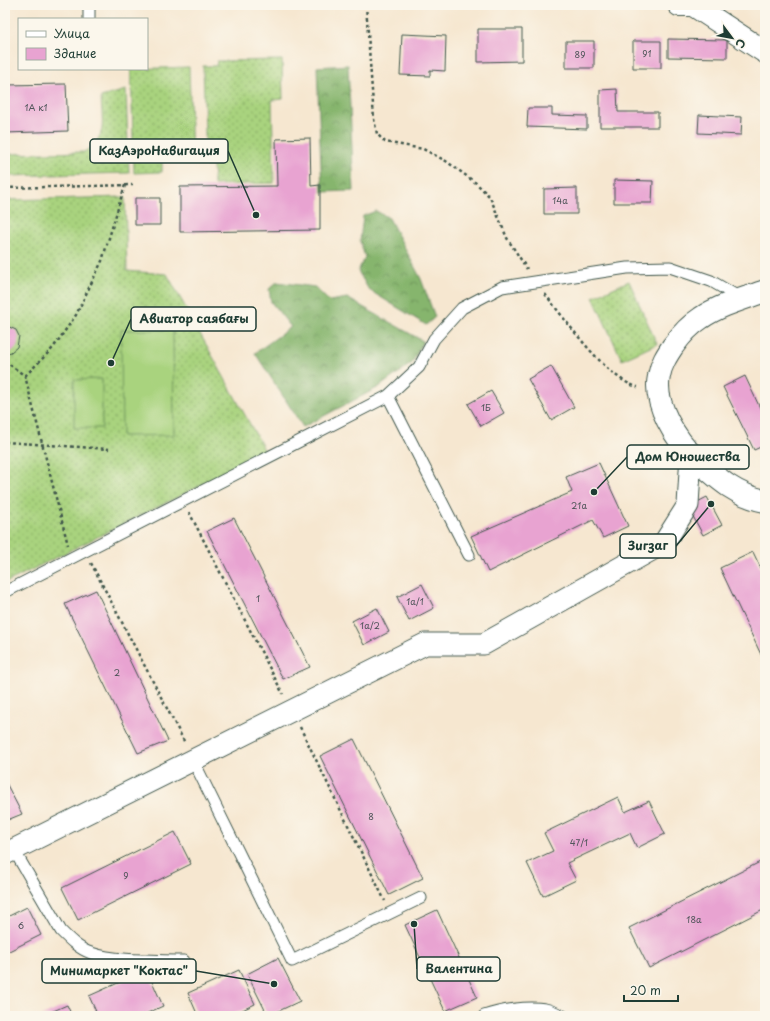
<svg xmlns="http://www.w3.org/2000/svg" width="770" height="1021" font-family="'Playpen Sans',sans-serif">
<defs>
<pattern id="grass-dots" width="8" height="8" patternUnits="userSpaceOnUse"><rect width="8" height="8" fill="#a9d37e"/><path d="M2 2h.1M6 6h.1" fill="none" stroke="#89ac68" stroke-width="1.8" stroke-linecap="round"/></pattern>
<pattern id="forest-crowns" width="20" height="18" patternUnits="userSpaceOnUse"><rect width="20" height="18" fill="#86b56d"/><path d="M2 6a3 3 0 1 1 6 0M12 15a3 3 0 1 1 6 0" fill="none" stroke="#6d945a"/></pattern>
</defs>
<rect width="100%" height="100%" fill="#fbf7ec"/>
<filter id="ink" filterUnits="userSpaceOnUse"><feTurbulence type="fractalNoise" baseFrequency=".025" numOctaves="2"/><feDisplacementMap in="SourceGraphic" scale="8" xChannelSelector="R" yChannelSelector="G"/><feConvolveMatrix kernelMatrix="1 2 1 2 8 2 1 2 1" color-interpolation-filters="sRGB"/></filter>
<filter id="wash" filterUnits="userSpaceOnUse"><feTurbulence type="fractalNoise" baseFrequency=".012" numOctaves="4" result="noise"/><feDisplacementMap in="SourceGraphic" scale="16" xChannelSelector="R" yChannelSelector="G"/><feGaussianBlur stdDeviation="0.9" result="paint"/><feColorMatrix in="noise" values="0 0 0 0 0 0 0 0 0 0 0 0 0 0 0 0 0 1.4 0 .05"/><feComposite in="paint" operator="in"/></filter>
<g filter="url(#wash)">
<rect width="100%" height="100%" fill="#f6e7d0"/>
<path fill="url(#grass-dots)" stroke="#648859" d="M282 60 283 99 272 100 274 183 214 185 213 166H206L203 66H216L217 61Z
M189 67 192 159 162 160V172L134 173 131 69Z
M126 90 129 173 5 176V154L84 152C108 137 102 123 101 97Z
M125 197 127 271 167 274 266 453 5 583V200Z
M629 281 657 344 622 360 593 297Z"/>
<path fill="url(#forest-crowns)" stroke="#527950" d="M348 65 354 191 322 192 317 67Z
M376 211 389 218 421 279 435 317 426 325 369 290 358 271 365 257 360 241 363 216Z
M277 282 315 287 329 301 347 298 423 341 412 363 379 387 303 427 255 353 291 327 271 302 269 289Z"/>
<path fill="#a9d37e" stroke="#648859" d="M121 330H173L174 435 122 436Z
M102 379V428H74V380Z"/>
<g id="blocks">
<path fill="#e8a3d1" d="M478 29H522V61L478 62Z
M402 34 446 36 445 71 430 70V76L400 75Z
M668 39 727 40V58L668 57Z
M566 41H594V68H566Z
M633 41H661V68H633Z
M66 84 68 131 5 133V85Z
M617 89 618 112H658V127H600V90Z
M528 108H552V115L587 116V129L527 127Z
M699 115 742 117 741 135 698 133Z
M310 138 311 186 320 185V230L180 232V187L277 186 276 139Z
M614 180 653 181 652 203H614Z
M577 188V214H544V189Z
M135 198H160V225H135Z
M5 325 16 330 19 336 17 347 11 352 5 354Z
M551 366 574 407 551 420 528 379Z
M745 376 760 408 765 405V445L754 450 723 387Z
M491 391 504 413 481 426 468 404Z
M599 463 628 526 603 538 593 520 488 572 471 536 572 492 566 477Z
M707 497 722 525 703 535 688 507Z
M234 518 310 667 283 679 207 531Z
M753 552 765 577V663L720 568Z
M422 584 434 608 409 621 397 597Z
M96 590 168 741 138 753 65 604Z
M377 608 389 632 364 645 352 621Z
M354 739 423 878 389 895 320 756Z
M5 781 22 814 5 821Z
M618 797 625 812 649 801 665 834 637 848 630 833 567 863 576 880 543 896 527 863 553 851 544 833Z
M175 832 191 864 78 920 62 888Z
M762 861 765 867V909L649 968 629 928Z
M27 907 41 935 5 953V918Z
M437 910 477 997 445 1011 405 925Z
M278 958 300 1001 268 1016 247 974Z
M147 970 163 1006 141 1016H98L89 996Z
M239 970 255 1004 230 1016H198L188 993Z
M67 1005 72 1016H42Z"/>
</g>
</g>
<g filter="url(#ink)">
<use href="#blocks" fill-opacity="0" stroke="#3f564b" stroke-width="1"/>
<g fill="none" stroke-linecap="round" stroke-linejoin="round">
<g stroke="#3f564b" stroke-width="13">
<path id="service" d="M89 19V5
M388 396 469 555
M5 592 388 396 419 367 434 339 462 308 502 287 627 268 670 267 711 281 742 299
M193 760 292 961 421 898
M14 850 61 931C69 939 79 949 91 953 117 962 156 960 184 961
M484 1016C500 1010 528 1006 545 1009 550 1010 557 1013 563 1016"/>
</g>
<g stroke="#3f564b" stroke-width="23">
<path id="minor" d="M5 854 425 644H484L664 543 688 505 691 454"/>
</g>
<g stroke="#3f564b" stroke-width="24">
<path id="tertiary" d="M679 5H693L765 52
M765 291C743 299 720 305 701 318 690 325 681 335 673 346 667 355 661 364 659 376 653 404 676 440 696 459 718 479 735 495 765 501"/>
</g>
<path stroke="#3f564b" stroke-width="2.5" stroke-dasharray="3 3" stroke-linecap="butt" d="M366 5 374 119 377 134 385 142 423 149 446 161 476 183 490 197 507 238 527 269
M5 188 133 185
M545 294C564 318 608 381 638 387
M5 361 25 376 68 545
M25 376 53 348 76 315 102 261 125 185
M5 442 109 449
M189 512 283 694
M91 563 185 743
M300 727 385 901"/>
<use href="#service" stroke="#fff" stroke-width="11"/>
<use href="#minor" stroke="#fff" stroke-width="21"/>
<use href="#tertiary" stroke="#fff" stroke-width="22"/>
</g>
</g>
<g text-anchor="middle" stroke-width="3" stroke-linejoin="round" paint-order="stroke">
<g font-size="9" fill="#51565b">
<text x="647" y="57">91</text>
<text x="580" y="58">89</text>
<text x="36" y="111">1А к1</text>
<text x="560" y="204">14а</text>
<text x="486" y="411">1Б</text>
<text x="579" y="509">21а</text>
<text x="258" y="602">1</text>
<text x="415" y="605">1а/1</text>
<text x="370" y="629">1а/2</text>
<text x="117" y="676">2</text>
<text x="371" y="820">8</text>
<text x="579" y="846">47/1</text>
<text x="126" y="879">9</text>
<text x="694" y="923">18а</text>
<text x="21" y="929">6</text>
</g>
</g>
<path fill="none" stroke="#1f3d34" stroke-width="1.5" d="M256 215L228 151M111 363L131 319M594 492L627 457M711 504L676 546M414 924L417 969M274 984L196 971"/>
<g fill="#1f3d34" stroke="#fbf7ec" stroke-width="1.5">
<circle cx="256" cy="215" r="4"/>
<circle cx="111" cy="363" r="4"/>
<circle cx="594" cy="492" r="4"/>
<circle cx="711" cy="504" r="4"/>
<circle cx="414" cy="924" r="4"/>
<circle cx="274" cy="984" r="4"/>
</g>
<g fill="#fbf7ec" stroke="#1f3d34" stroke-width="1.5">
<rect x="90" y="139" width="138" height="24" rx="4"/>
<rect x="131" y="307" width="125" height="24" rx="4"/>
<rect x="627" y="445" width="122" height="24" rx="4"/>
<rect x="620" y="534" width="56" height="24" rx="4"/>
<rect x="417" y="957" width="83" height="24" rx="4"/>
<rect x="42" y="959" width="154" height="24" rx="4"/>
</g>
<g font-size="12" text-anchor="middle" font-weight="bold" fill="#1f3d34">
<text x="159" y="155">КазАэроНавигация</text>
<text x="194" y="323">Авиатор саябағы</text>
<text x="688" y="461">Дом Юношества</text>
<text x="648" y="550">Зигзаг</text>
<text x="459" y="973">Валентина</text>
<text x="119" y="975">Минимаркет "Коктас"</text>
</g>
<rect width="770" height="1021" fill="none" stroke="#fbf7ec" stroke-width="20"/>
<rect x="18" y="18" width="130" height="52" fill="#fbf7ec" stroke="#a3ada2"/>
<rect x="26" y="31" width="20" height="6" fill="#ffffff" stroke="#a3ada2"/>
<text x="54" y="38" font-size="12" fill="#1f3d34">Улица</text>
<rect x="26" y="48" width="20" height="12" fill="#e8a3d1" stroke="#a3ada2"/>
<text x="54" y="58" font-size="12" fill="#1f3d34">Здание</text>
<g transform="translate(732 38) rotate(122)" stroke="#fbf7ec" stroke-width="3" paint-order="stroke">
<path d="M0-3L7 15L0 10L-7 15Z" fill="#1f3d34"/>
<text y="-6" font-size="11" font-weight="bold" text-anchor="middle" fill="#1f3d34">С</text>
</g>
<path d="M624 995v6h54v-6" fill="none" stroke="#1f3d34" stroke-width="2"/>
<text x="630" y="995" font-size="12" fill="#1f3d34" stroke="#fbf7ec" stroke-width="3" paint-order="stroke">20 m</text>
</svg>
